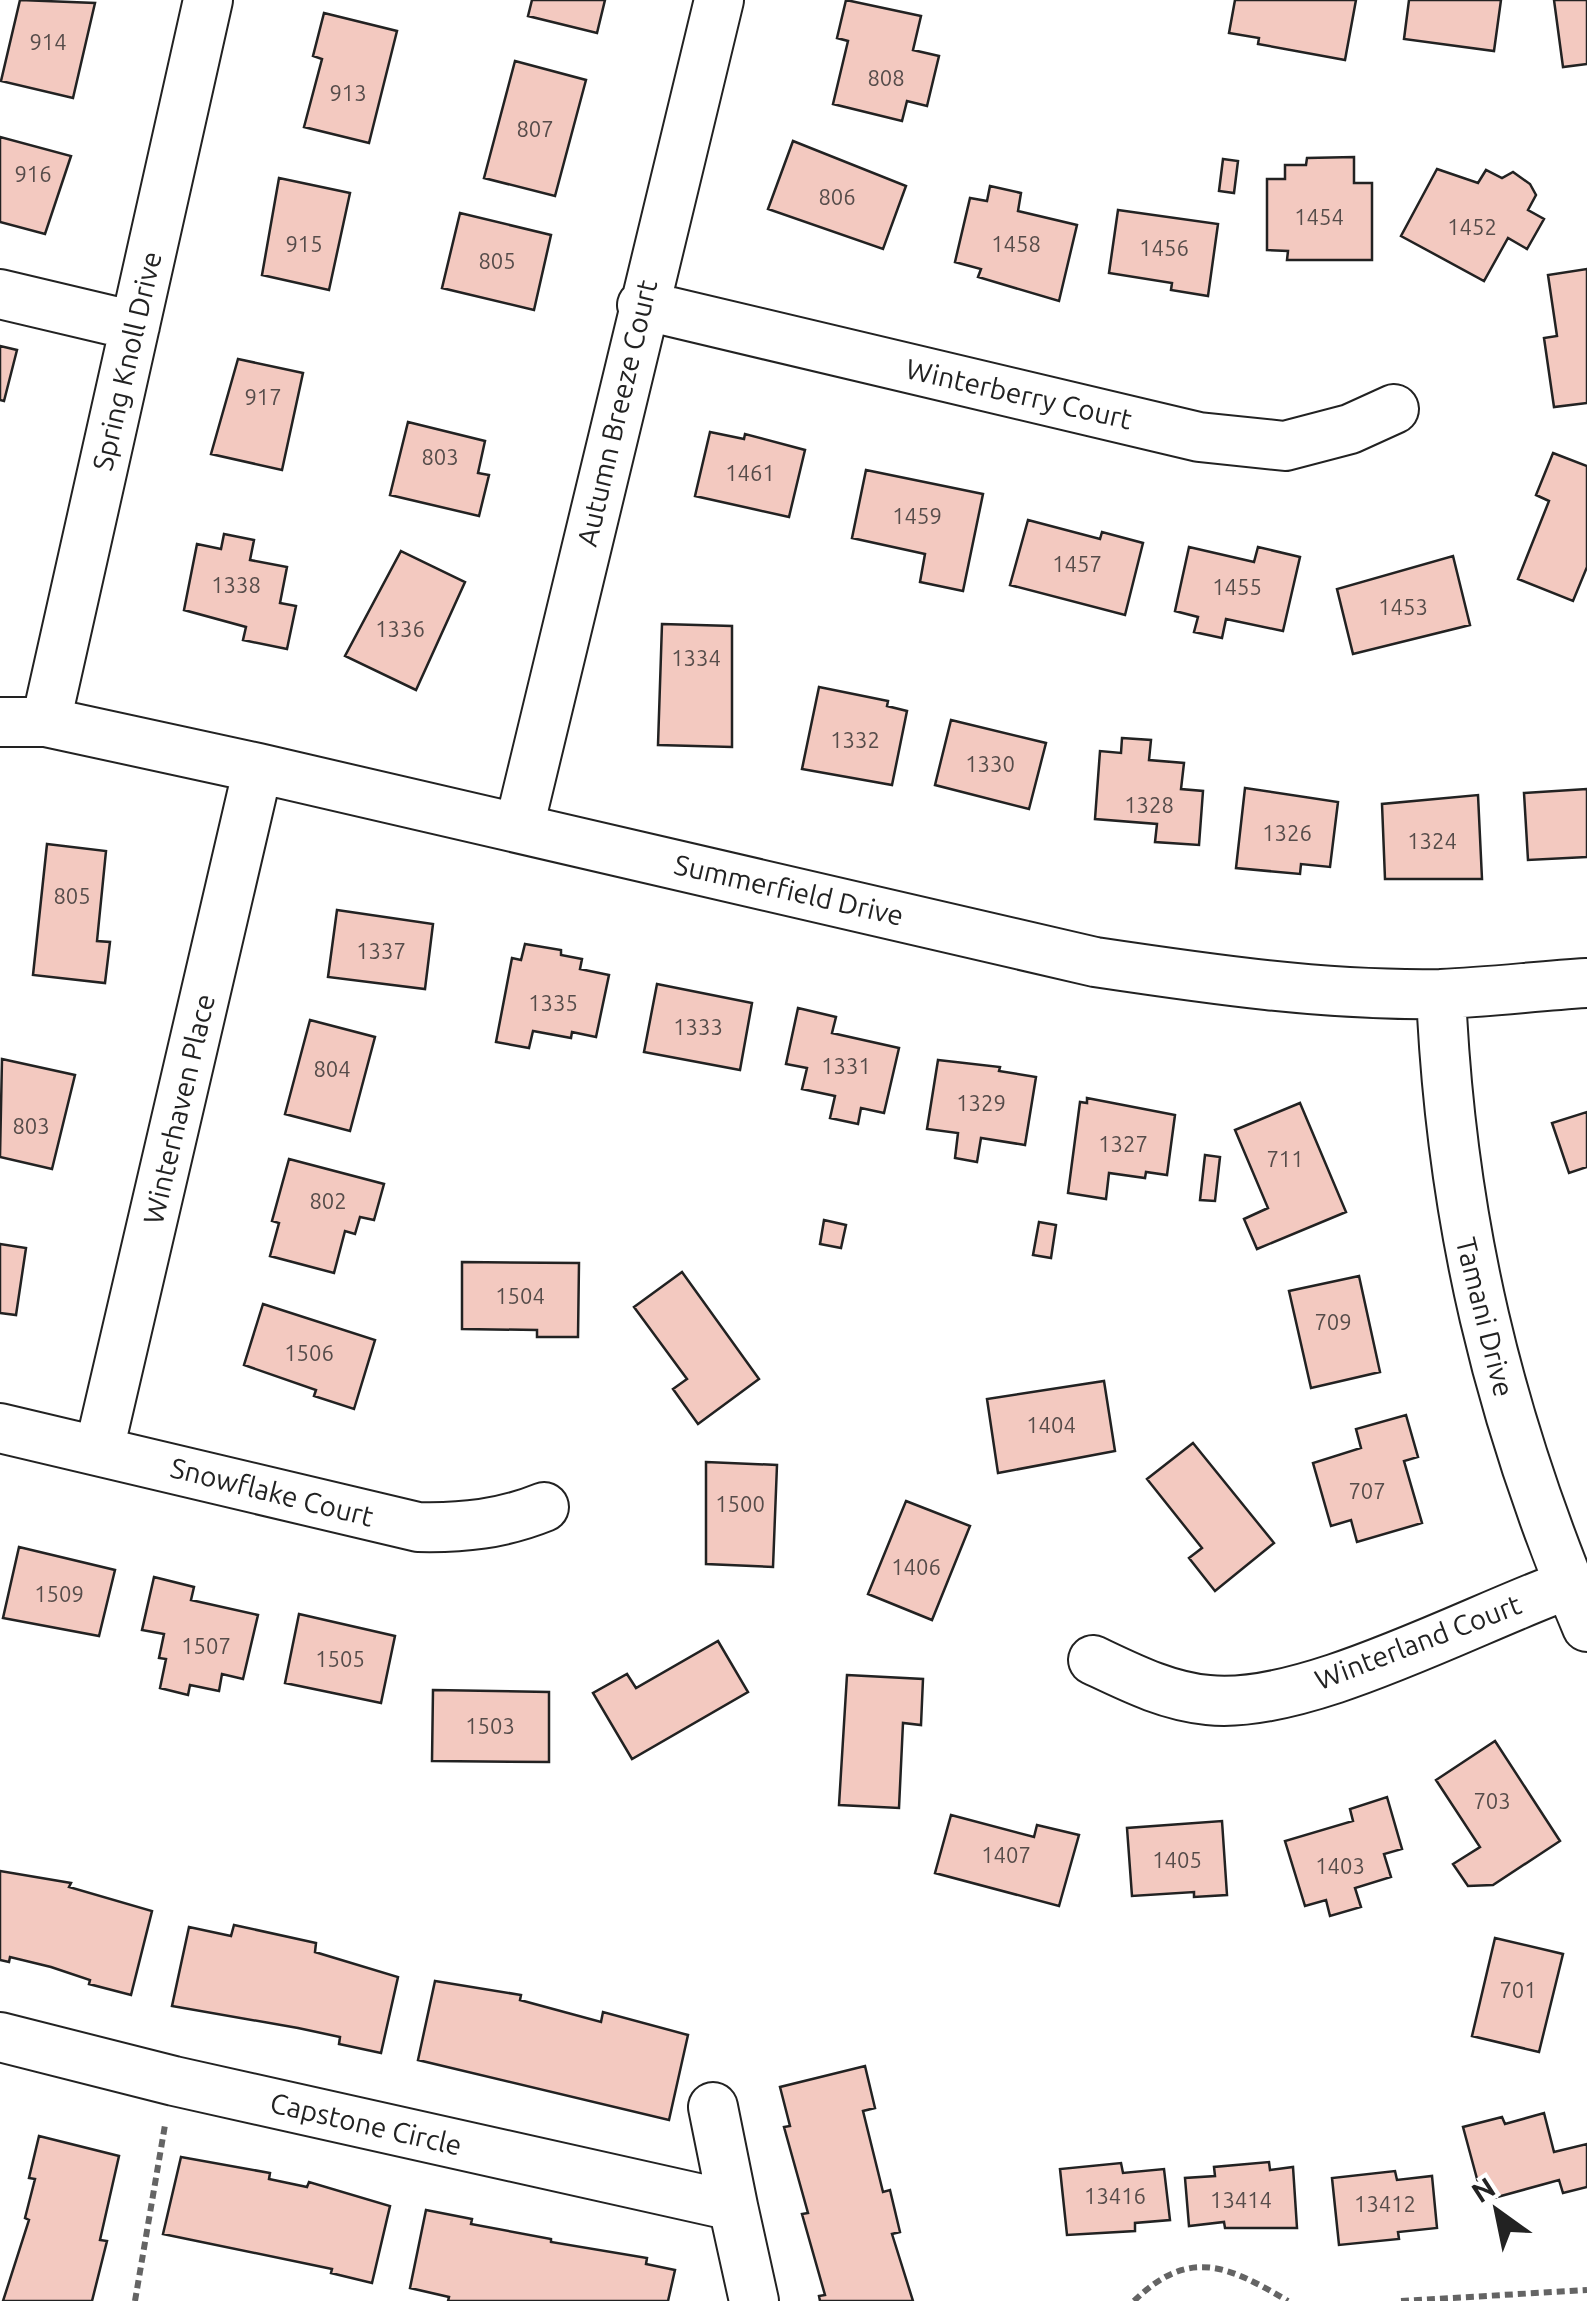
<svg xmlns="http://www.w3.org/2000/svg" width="1587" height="2301" font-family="Ubuntu,sans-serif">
<rect width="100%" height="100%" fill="#fff"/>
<path fill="#f3c9c0" stroke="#222" stroke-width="2.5" d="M20 0 95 3 73 98 1 81Z
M532 0H605L597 33 528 16Z
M846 0 921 16 913 50 939 56 927 106 907 101 902 121 833 104 848 41 837 38Z
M1235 0H1356L1345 60 1258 44 1259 38 1229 33Z
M1409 0H1501L1494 51 1404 39Z
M1554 0H1587V64L1563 67Z
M324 13 397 31 369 143 304 127 322 59 313 56Z
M515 61 586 80 555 196 484 178Z
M0 137 71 156 45 234 0 222Z
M793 141 906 186 883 249 768 209Z
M1354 157V183H1372V260H1287L1288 251 1267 250V179H1285V165H1306L1307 158Z
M1223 159 1238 161 1234 193 1219 191Z
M1437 169 1478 183 1486 170 1502 178 1513 172 1530 184 1536 195 1528 210 1544 219 1527 249 1508 238 1484 281 1401 236Z
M279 178 350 193 329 290 262 275Z
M990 186 1021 193 1018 211 1077 225 1059 301 978 277 981 269 955 262 970 198 987 201Z
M1118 210 1218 224 1208 296 1171 290 1172 283 1109 273Z
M460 213 551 235 534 310 442 288Z
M1587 269V403L1554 407 1544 338 1557 336 1548 275Z
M0 346 17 350 4 401 0 400Z
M238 359 303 373 282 470 211 454Z
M408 422 485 441 478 473 489 475 479 516 390 495Z
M710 432 744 439 745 434 805 450 789 517 695 496Z
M1553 453 1587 466V567L1573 601 1518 579 1549 501 1536 495Z
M866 470 983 494 963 591 920 582 925 554 852 538Z
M1028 520 1100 539 1102 532 1143 543 1125 615 1010 585Z
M224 534 254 540 250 560 287 567 280 603 296 606 287 649 243 640 246 627 184 610 197 544 221 549Z
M1189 547 1254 562 1258 547 1300 557 1283 631 1226 619 1222 638 1194 632 1198 617 1175 611Z
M401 551 465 582 416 690 345 656Z
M1453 556 1470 625 1353 654 1337 589Z
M662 624 732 626V747L658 745Z
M819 687 888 701 887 706 907 711 892 785 802 769Z
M951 720 1046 743 1029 809 935 785Z
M1122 738 1151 740 1149 760 1184 763 1181 789 1203 791 1199 845 1155 842 1157 824 1095 819 1100 751 1121 753Z
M1245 788 1338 802 1330 867 1301 864 1300 874 1236 868Z
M1587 789V857L1528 860 1524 793Z
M1478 795 1482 879H1385L1382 804Z
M47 844 106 851 97 941 110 942 105 983 33 975Z
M337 910 433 924 425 989 328 977Z
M525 944 561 950V955L582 959 580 969 609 975 596 1037 572 1032 571 1038 533 1031 529 1048 496 1042 512 958 521 960Z
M657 984 752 1003 740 1070 644 1052Z
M798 1008 836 1017 832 1033 899 1048 884 1113 861 1108 858 1124 830 1118 835 1096 802 1089 807 1068 786 1064Z
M310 1020 375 1037 350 1131 285 1114Z
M2 1059 75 1075 52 1169 0 1157Z
M938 1060 1000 1067 999 1071 1036 1077 1025 1145 981 1138 977 1162 955 1158 958 1133 927 1129Z
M1087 1098 1175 1115 1167 1175 1146 1172 1145 1178 1109 1173 1106 1199 1068 1193 1080 1102 1087 1103Z
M1300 1103 1346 1212 1257 1249 1244 1219 1268 1208 1235 1130Z
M1587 1112V1167L1569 1173 1552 1123Z
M1205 1155 1220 1157 1215 1201 1200 1200Z
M289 1159 384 1184 374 1220 360 1217 355 1234 345 1231 334 1273 270 1256 279 1223 272 1221Z
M824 1220 846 1225 841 1248 820 1244Z
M1039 1222 1056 1225 1051 1258 1033 1255Z
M0 1244 26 1248 16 1315 0 1313Z
M462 1262 579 1263 578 1337H537V1330L462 1329Z
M682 1272 759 1379 698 1424 673 1389 687 1379 634 1307Z
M1359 1276 1380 1372 1311 1388 1289 1291Z
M263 1304 375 1340 354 1409 314 1396 316 1390 244 1365Z
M1104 1381 1115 1451 998 1473 987 1399Z
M1406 1415 1418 1457 1404 1461 1422 1523 1357 1542 1351 1520 1331 1526 1313 1463 1361 1448 1356 1429Z
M1193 1443 1274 1543 1215 1591 1189 1558 1202 1548 1147 1479Z
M706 1462 777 1465 773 1567 706 1564Z
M906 1501 970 1526 932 1620 868 1594Z
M19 1547 115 1570 99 1636 3 1618Z
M154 1577 194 1587 191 1600 258 1615 243 1679 222 1674 219 1691 190 1685 188 1695 160 1688 166 1659 159 1658 164 1634 142 1630Z
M299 1614 395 1636 381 1703 285 1683Z
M718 1641 748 1692 632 1759 593 1693 627 1674 636 1688Z
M847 1675 923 1679 921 1725 903 1723 899 1808 839 1805Z
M433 1690 549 1692V1762L432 1761Z
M1495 1741 1560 1841 1493 1885 1468 1886 1453 1864 1480 1847 1436 1780Z
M1387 1797 1402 1849 1384 1854 1391 1877 1355 1888 1361 1907 1330 1916 1326 1900 1305 1906 1285 1841 1353 1821 1350 1809Z
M951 1815 1034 1837 1037 1825 1079 1835 1059 1906 935 1873Z
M1222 1821 1227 1895 1194 1897V1892L1132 1896 1127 1828Z
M0 1871 71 1883 69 1887 152 1911 131 1995 89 1984 90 1980 51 1967 10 1957 9 1962 0 1960Z
M234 1925 316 1943 315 1952 398 1977 381 2053 339 2044 340 2037 298 2028 172 2006 189 1927 231 1936Z
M1495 1938 1563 1954 1539 2052 1472 2036Z
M435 1981 521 1995 520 2000 601 2022 603 2012 688 2035 669 2120 418 2060Z
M865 2066 875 2108 863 2111 883 2192 890 2190 900 2232 892 2234 913 2301H820L819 2296 825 2295 802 2214 808 2213 784 2127 790 2126 780 2087Z
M1544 2113 1554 2152 1587 2144V2187L1563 2193 1559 2180 1483 2201 1463 2127 1502 2117 1505 2124Z
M39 2136 119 2156 100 2240 107 2241 92 2301H3L29 2220 25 2218 35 2179 29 2178Z
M181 2157 270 2173 269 2179 307 2187 309 2182 390 2206 372 2283 331 2273 332 2269 163 2234Z
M1269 2162 1270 2170 1293 2167 1297 2228H1225L1224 2222 1189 2226 1185 2178 1215 2176 1214 2167Z
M1121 2163 1123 2173 1164 2169 1170 2220 1135 2223V2231L1067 2235 1060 2169Z
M1395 2171 1397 2180 1432 2176 1437 2228 1398 2232 1399 2239 1339 2245 1332 2178Z
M426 2210 472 2219 471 2224 551 2239V2242L647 2258 646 2264 675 2270 668 2301H448L449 2297 410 2288Z"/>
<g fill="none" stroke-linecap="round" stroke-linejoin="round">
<g stroke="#222" stroke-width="52">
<path id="minor" d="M0 294 135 326
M642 305 1199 437 1285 446 1350 429 1394 409
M0 722H46L258 768 1095 962C1209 979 1325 996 1441 994 1489 992 1538 986 1587 983
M46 722 208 0
M519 827 719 0
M1441 994C1451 1220 1498 1418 1587 1627
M0 1428 418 1527C463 1528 502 1524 544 1507
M99 1450 258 768
M1093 1660C1129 1677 1166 1696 1208 1700 1304 1711 1474 1618 1570 1584
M0 2037 174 2081 733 2206 754 2301
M713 2107 733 2206"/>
</g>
<path stroke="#646464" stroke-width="6" stroke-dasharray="8 5" stroke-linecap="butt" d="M135 2301 165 2125
M1134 2301C1190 2246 1230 2267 1288 2301
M1401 2301 1587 2290"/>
<use href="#minor" stroke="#fff" stroke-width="48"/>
</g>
<g text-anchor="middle" stroke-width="8" stroke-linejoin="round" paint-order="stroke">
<g font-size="22" fill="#564c4a">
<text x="48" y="50">914</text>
<text x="886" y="86">808</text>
<text x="348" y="101">913</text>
<text x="535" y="137">807</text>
<text x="33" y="182">916</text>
<text x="837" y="205">806</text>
<text x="1319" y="225">1454</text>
<text x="1472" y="235">1452</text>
<text x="304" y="252">915</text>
<text x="1016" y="252">1458</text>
<text x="1164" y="256">1456</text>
<text x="497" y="269">805</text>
<text x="263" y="405">917</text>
<text x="440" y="465">803</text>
<text x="750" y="481">1461</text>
<text x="917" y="524">1459</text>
<text x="1077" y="572">1457</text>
<text x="236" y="593">1338</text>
<text x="1237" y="595">1455</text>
<text x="1403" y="615">1453</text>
<text x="400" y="637">1336</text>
<text x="696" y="666">1334</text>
<text x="855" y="748">1332</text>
<text x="990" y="772">1330</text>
<text x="1149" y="813">1328</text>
<text x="1287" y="841">1326</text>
<text x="1432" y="849">1324</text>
<text x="72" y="904">805</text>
<text x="381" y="959">1337</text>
<text x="553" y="1011">1335</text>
<text x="698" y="1035">1333</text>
<text x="846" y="1074">1331</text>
<text x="332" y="1077">804</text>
<text x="981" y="1111">1329</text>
<text x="31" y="1134">803</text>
<text x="1123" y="1152">1327</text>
<text x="1285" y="1167">711</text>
<text x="328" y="1209">802</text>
<text x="520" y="1304">1504</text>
<text x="1333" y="1330">709</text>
<text x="309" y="1361">1506</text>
<text x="1051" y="1433">1404</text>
<text x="1367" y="1499">707</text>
<text x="740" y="1512">1500</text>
<text x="916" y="1575">1406</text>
<text x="59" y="1602">1509</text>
<text x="206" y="1654">1507</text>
<text x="340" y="1667">1505</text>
<text x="490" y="1734">1503</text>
<text x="1492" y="1809">703</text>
<text x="1006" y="1863">1407</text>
<text x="1177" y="1868">1405</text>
<text x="1340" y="1874">1403</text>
<text x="1518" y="1998">701</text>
<text x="1115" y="2204">13416</text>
<text x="1241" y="2208">13414</text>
<text x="1385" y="2212">13412</text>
</g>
<g font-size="28" fill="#222" stroke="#fff">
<text transform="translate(127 361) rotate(-77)" y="10">Spring Knoll Drive</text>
<text transform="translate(1019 394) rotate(13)" y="10">Winterberry Court</text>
<text transform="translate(617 413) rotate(-77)" y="10">Autumn Breeze Court</text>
<text transform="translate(789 890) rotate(13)" y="10">Summerfield Drive</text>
<text transform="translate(179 1109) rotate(-77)" y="10">Winterhaven Place</text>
<text transform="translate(1485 1317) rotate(76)" y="10">Tamani Drive</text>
<text transform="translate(272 1492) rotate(14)" y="10">Snowflake Court</text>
<text transform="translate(1418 1642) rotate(-21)" y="10">Winterland Court</text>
<text transform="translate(366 2124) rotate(13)" y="10">Capstone Circle</text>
</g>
</g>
<g transform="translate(1497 2211) rotate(327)" stroke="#ffffff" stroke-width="8" paint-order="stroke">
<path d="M0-8L18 38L0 25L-18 38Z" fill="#222222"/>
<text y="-15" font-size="28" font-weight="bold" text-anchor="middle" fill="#222222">N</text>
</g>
</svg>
